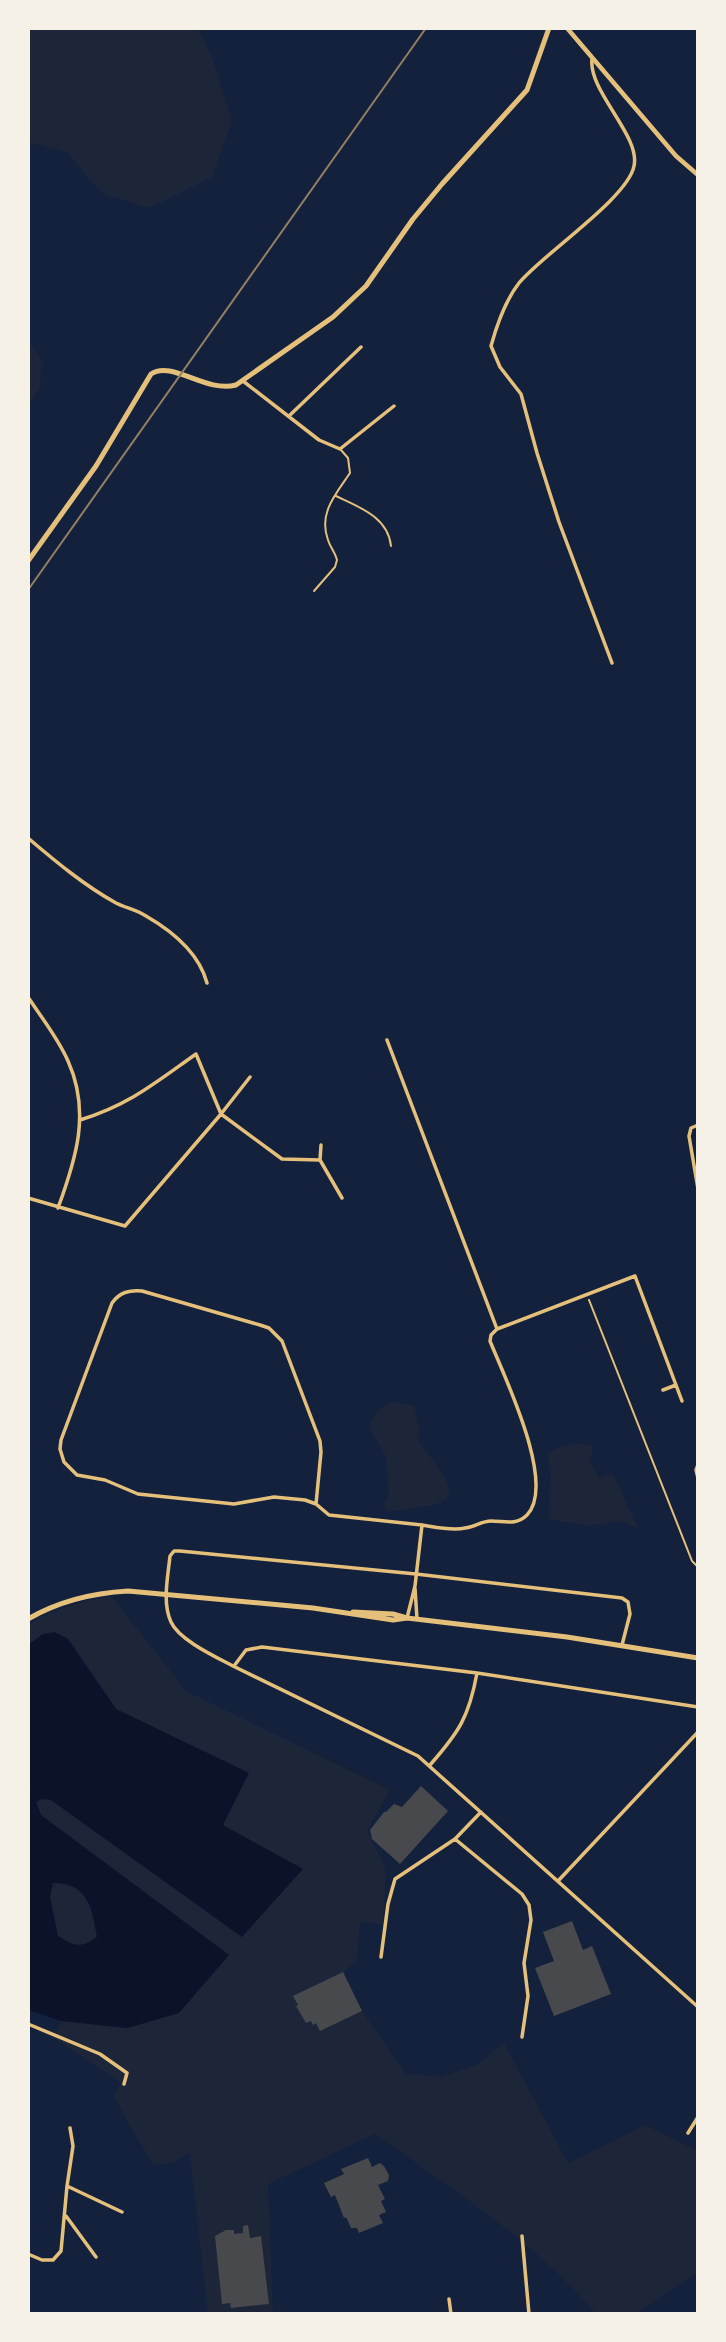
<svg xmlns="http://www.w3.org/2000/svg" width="726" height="2342" font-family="'Source Sans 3',sans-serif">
<rect width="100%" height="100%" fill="#14213d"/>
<path fill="#1d2539" d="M28 28H198L213 60 232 121 212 177 149 208 107 195 94 185 67 152 28 142Z
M28 341 42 360 40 388 28 406Z
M393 1402 414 1406 420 1431 418 1440 441 1471 450 1488 446 1499 434 1505 387 1512 383 1506 389 1494 386 1456 369 1428C374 1414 379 1407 393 1402Z
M578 1443 593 1446 590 1462 599 1478 613 1474 638 1528C611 1516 613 1525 589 1525 575 1524 562 1522 549 1518L551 1473 547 1453 560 1447Z
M111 1596 186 1691 390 1790 367 1831 386 1869 383 1924 360 1922 357 1959 344 1972 362 2011 406 2074 442 2077 478 2064 504 2043 568 2163 645 2125 698 2151V2272L635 2314H596C535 2241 452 2189 375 2134L268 2184 273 2314H208L190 2153C177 2160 168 2167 153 2163L132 2130 114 2095 121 2083 54 2038 61 2021 127 2028 179 2013 41 1815 36 1803 41 1799 51 1800 242 1937 232 1831 223 1825 248 1773 116 1709 68 1638 28 1645V1625C53 1608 82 1602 111 1596Z
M52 1883C88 1883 91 1907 97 1937 81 1949 74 1946 58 1936L50 1897Z"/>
<path fill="#0b132b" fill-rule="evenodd" d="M54 1632 67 1638 116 1709 249 1773 223 1825 303 1869 242 1937 51 1800 41 1799 36 1802 41 1815 229 1955 179 2013 127 2028 61 2021 28 2010V1799L31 1786 28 1780V1645L43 1634ZM53 1883C88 1883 92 1907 97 1937 81 1949 74 1946 58 1936L50 1897Z"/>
<path fill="#48494c" d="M421 1786 448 1811 400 1864 372 1839 370 1830 384 1812H386L394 1804 402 1807Z
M572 1921 583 1950 592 1946 611 1994 554 2016 535 1968 554 1961 543 1932Z
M343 1972 362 2011 320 2031 316 2023 313 2025 311 2021 306 2023 296 2006 298 2005 293 1996Z
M368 2158 372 2167 380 2163 384 2166 389 2175 388 2181 378 2185 385 2199 381 2201 386 2212 379 2215 383 2223 359 2233 357 2228H351L346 2217 344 2218 335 2195 331 2197 324 2183 344 2174 341 2169Z
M248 2225 250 2238 261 2236 269 2304 231 2308 230 2303 222 2304 215 2236 226 2230H234V2234L243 2233V2226Z"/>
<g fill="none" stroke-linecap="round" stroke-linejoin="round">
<path stroke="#e5c07b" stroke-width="2" d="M589 1300 692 1561 698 1567"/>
<path stroke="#e5c07b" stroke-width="2" d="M336 496C359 507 388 517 391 546
M314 591 335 567 337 560C335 552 330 547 328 540 318 513 336 494 350 473L348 458 341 450"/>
<path stroke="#e5c07b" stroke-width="3.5" d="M592 59C588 91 641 136 634 166 628 198 543 254 519 283 505 301 497 324 491 346L500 367 521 394 537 453 559 522 612 663
M243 381 319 440 340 449 394 406
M289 416 361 347
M28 838C55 861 85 886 116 903 126 908 137 910 146 916 172 931 199 953 207 983
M28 997C41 1017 58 1038 68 1061 91 1112 76 1159 58 1208
M387 1040 497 1329
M250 1077 221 1114 282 1159 320 1160
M698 1125 691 1128 689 1136 698 1189
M321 1145 320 1160 342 1198
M28 1198 125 1226 221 1114 196 1054C155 1083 129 1105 80 1120
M663 1390 676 1385
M698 1465 696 1470 698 1478
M316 1504 321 1452 320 1441 282 1341 269 1328 260 1325 142 1291C129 1290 120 1292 112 1303L61 1440 60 1449 64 1462 77 1475 105 1480 138 1494 234 1504 274 1497 305 1500 316 1504 329 1515 422 1525
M415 1588 417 1619
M407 1618 415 1586 422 1525C435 1527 452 1531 465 1528 474 1527 482 1521 491 1521 504 1521 516 1526 527 1515 557 1484 504 1376 490 1341L491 1335 497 1329 635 1276 682 1401
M622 1645 630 1614 628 1602 622 1598 416 1574 180 1551H174L170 1556C168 1576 162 1603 171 1622 179 1640 216 1657 233 1666L418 1756 698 2007
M234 1666 246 1650 262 1647 477 1673 698 1707
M430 1765C459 1732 469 1717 477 1673
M455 1839 522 1894 529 1905 531 1920 524 1963 528 1996 522 2037
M558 1881 698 1732
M381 1957 388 1904 395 1879 455 1839 481 1812
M28 2024 100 2054 127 2073 124 2084
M688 2133 698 2117
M67 2186 122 2212
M66 2216 96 2257
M522 2236 529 2314
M28 2254 42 2260H53L61 2251 67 2186 73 2146 70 2128
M449 2299 451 2314"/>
<path stroke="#e5c07b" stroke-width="4.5" d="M567 28 676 156 698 175"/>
<path stroke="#e5c07b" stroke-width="5" d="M28 561 96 466 151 374C172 360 205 393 236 385L333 317 366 286 413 219 442 184 527 90 549 28
M353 1612 393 1614 407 1618 567 1637 698 1658
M28 1619C59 1601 92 1593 128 1591L313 1608 393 1620 407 1618"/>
<path stroke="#918062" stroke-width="2" d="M28 590 426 28"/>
</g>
<rect width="726" height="2342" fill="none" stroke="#f6f1e7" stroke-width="60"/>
</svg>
